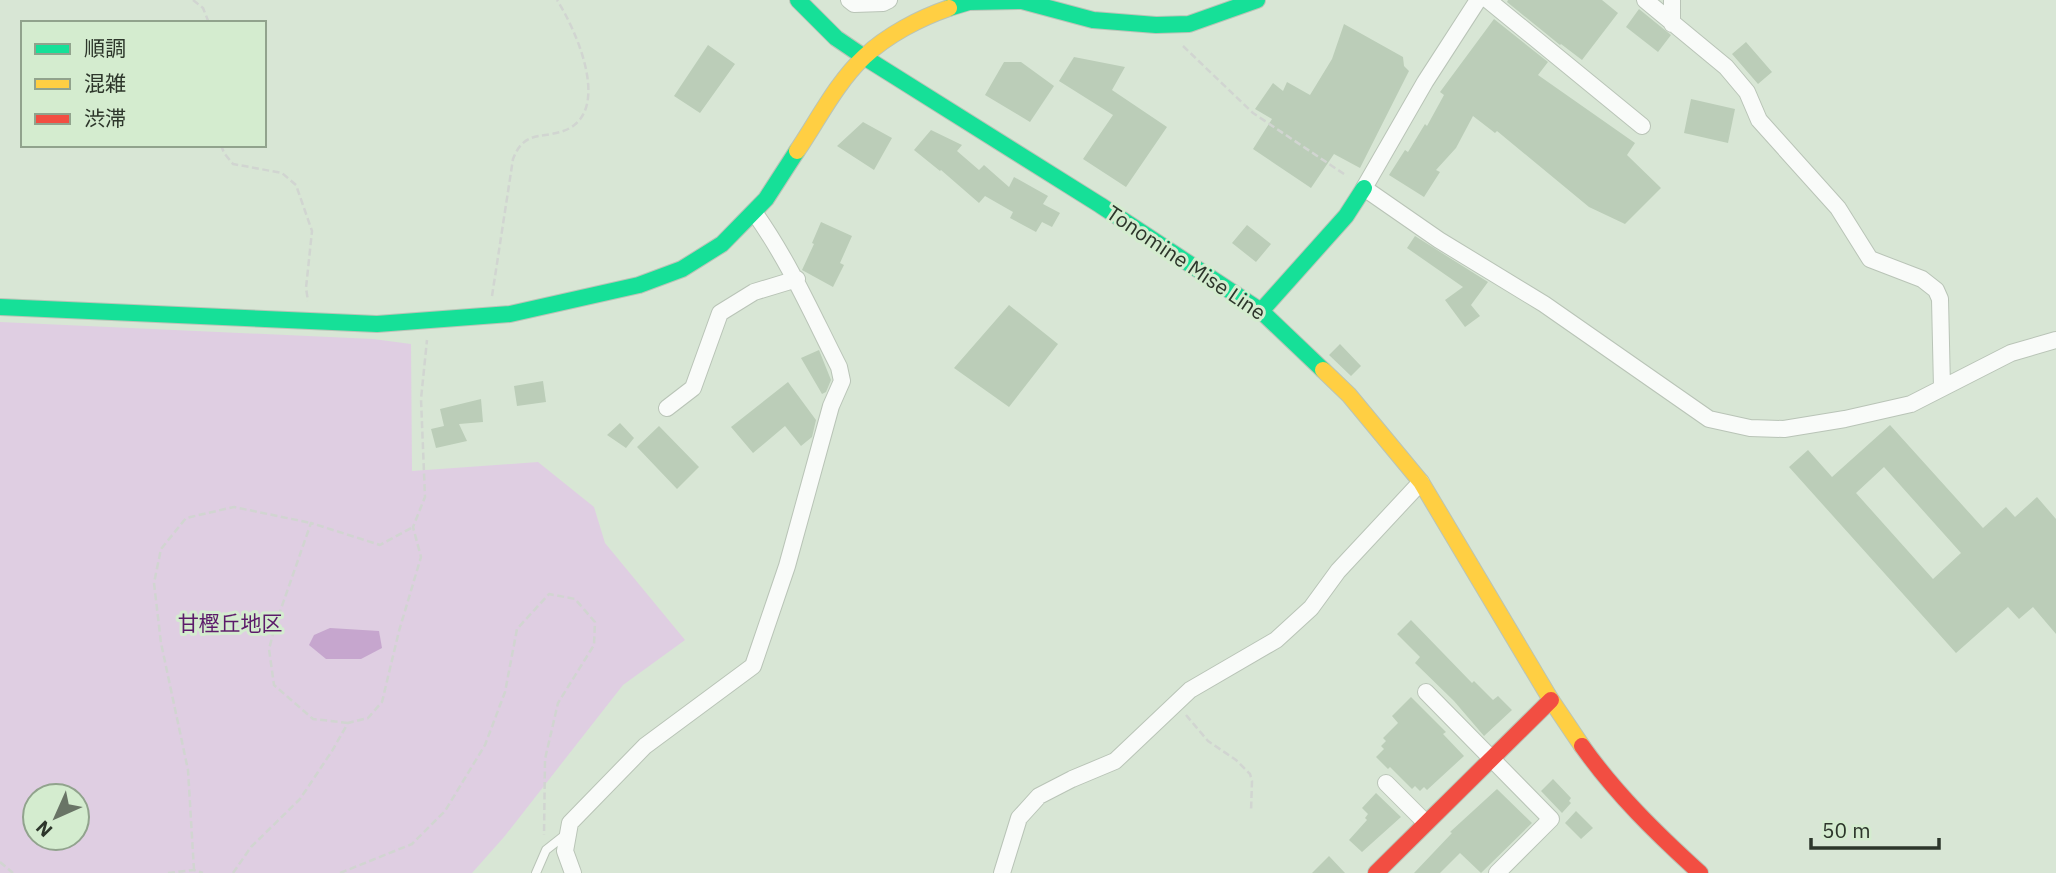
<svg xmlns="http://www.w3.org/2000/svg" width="2056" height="873" font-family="'IBM Plex Sans','Noto Sans JP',sans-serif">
<rect width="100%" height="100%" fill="#d8e6d5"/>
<path fill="#dfcee2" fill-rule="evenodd" d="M0 322 373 339 411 344 412 471 538 462 594 507 605 543 685 640 623 685 504 837 472 873H0ZM35 796H77V838H35Z"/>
<path fill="#c6a6ce" d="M330 628 379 631 382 648 361 659H326L309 645 314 635Z"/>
<path fill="#bbcdb8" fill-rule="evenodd" d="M1508 0H1602L1618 13 1582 60 1561 44 1560 45 1507 2Z
M1639 9 1671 35 1658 52 1626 27Z
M1494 19 1548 62 1538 75 1635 143 1627 155 1661 188 1625 224 1589 207 1497 131 1495 133 1473 116 1456 148 1436 170 1440 172 1424 197 1389 175 1405 150 1408 152 1425 124 1427 126 1444 95 1440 92Z
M1344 24 1403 57 1404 66 1409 71 1360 168 1334 154 1311 188 1253 149 1272 119 1255 109 1273 83 1283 91 1287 82 1310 95 1332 59Z
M1746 42 1772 72 1758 84 1732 54Z
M708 45 735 64 700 113 674 96Z
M1074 57 1125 67 1112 90 1167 127 1126 187 1083 159 1113 115 1059 81Z
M1004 62H1021L1054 86 1030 122 985 95Z
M1691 99 1735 109 1728 143 1684 133Z
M863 122 892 138 874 170 837 146Z
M931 130 962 145 957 151 979 170 984 165 1009 187 1014 177 1048 196 1043 204 1060 213 1052 227 1042 222 1036 232 1010 218 1013 212 985 196 979 203 941 170 940 171 914 150Z
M821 222 852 236 840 263 844 265 833 287 802 270 814 244 812 243Z
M1247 225 1271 244 1256 262 1232 243Z
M1415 236 1488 282 1471 305 1480 316 1465 327 1445 300 1463 287 1407 248Z
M1009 305 1058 344 1009 407 954 368Z
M1340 344 1361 366 1351 376 1329 355Z
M819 350 831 380 826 392 822 394 801 358Z
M543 381 546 402 517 406 514 386Z
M788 382 816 420 812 437 801 446 785 426 753 453 731 427Z
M481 399 483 422 459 424 467 441 436 448 431 429 444 426 440 409Z
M620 423 634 438 626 448 607 435Z
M1890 425 1983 528 2006 507 2015 517 2037 497 2056 519V634L2033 607 2019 619 2008 607 1956 653 1789 467 1808 450 1832 477ZM1884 467 1961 553 1933 579 1856 493Z
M659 426 699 467 677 489 637 447Z
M1411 620 1472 683 1474 681 1493 700 1498 696 1512 710 1484 736 1454 701 1415 663 1420 657 1397 634Z
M1411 697 1446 732 1443 734 1464 756 1427 790 1424 787 1420 791 1415 786 1412 789 1390 767 1388 769 1376 757 1384 749 1381 746 1386 741 1383 738 1398 723 1392 716Z
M1553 779 1571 798 1569 801 1571 803 1562 813 1541 791Z
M1497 789 1532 823 1481 873 1460 853 1440 873H1414L1452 833 1450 832Z
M1376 793 1401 817 1362 852 1349 840 1367 820 1365 818 1368 814 1362 808Z
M1576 811 1593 828 1581 839 1565 823Z
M1329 856 1345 873H1312Z"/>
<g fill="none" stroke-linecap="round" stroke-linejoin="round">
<g stroke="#b9c4b7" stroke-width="10">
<path id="lane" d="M536 873 546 850 565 835"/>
</g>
<g stroke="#b9c4b7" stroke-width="18">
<path id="street" d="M849 0 854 4 883 3 889 0
M1478 0 1425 82 1364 188 1439 240 1544 304 1709 419 1750 428 1784 429 1845 419 1911 404 2011 353 2056 340
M1488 0 1642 126
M1645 0 1726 67 1747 92 1759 120 1838 208 1870 259 1922 279 1936 290 1940 299 1942 388
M1672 0V24
M667 408 693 388 720 313 754 292 797 279
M1426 692 1551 819 1497 873
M1386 783 1426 823
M573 873 565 851 570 823 645 746 753 666 787 566 831 406 842 381 839 367C812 314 789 261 754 212
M1002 873 1019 818 1039 796 1072 779 1115 761 1190 690 1276 640 1311 608 1338 571 1421 482"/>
</g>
<g stroke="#b9c4b7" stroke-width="18">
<path id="fast" d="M798 0 836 38 864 57 1100 205 1261 311 1323 370
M949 8 969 2 1022 1 1093 20 1156 25 1189 24 1257 0
M0 307 377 324 510 314 639 285 682 269 722 244 766 199 797 151
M1261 311 1346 216 1364 188"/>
</g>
<g stroke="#b9c4b7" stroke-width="18">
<path id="slow" d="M797 151C818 120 837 82 864 57 887 35 920 18 949 8
M1323 370 1349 395 1421 482 1551 700 1582 746"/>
</g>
<g stroke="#b9c4b7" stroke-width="18">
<path id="jam" d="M1582 746C1616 794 1656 833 1700 873
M1376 873 1551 700"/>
</g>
<path stroke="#d1d5d1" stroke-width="2.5" stroke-dasharray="7 3.5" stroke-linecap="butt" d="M193 0 203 8 209 23
M1183 46 1253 113 1347 176
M221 145 224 153 233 164 282 173 296 185 312 231 306 288 308 301
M492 296 513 159C525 127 546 141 570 128 610 105 575 28 557 0
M1186 715 1208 741 1236 760 1250 774 1252 781 1251 812
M348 723 313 719 274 685 269 649 276 623 311 523 380 545 413 527
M0 862 13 873
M194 870 188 770 161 643 154 583 161 549 186 518 234 507 311 523
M168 873 194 870 203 873
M233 873 251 847 300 799 332 751 348 723 368 718 382 702 399 631 421 557 413 527 425 497 421 399 427 340
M340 873 412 844 445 811 485 745 505 692 517 629 549 594 575 599 595 622 594 645 558 703 545 759 544 835"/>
<use href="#lane" stroke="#f9fbf9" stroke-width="8"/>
<use href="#street" stroke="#f9fbf9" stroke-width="16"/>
<use href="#fast" stroke="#16e098" stroke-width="16"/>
<use href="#slow" stroke="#ffcf43" stroke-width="16"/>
<use href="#jam" stroke="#f24e42" stroke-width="16"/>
</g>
<g text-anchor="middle" stroke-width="6" stroke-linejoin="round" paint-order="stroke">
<g font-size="21" fill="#2d362b" stroke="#d4eccf">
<text transform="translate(1186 263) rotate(34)" y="7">Tonomine Mise Line</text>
</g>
<g font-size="21" fill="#5c1b6a" stroke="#d4eccf">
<text x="230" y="631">甘樫丘地区</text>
</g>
</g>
<rect x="21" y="21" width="245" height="126" fill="#d4eccf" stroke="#91a38d" stroke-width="2"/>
<rect x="35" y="44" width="35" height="10" fill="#16e098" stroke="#91a38d" stroke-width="2"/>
<text x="84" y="56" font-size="21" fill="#2d362b">順調</text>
<rect x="35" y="79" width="35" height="10" fill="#ffcf43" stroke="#91a38d" stroke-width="2"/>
<text x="84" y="91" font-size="21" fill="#2d362b">混雑</text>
<rect x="35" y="114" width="35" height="10" fill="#f24e42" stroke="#91a38d" stroke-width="2"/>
<text x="84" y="126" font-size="21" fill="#2d362b">渋滞</text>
<g transform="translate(56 817) rotate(225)"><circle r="33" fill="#d4eccf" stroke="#91a38d" stroke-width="2"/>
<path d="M0-5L12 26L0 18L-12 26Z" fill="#697466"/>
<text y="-10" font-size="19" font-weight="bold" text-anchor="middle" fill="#2d362b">N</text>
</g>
<path d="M1811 838v10h128v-10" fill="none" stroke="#2d362b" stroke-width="3.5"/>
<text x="1822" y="838" font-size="21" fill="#2d362b" stroke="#d4eccf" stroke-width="5" paint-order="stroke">50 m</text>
</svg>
